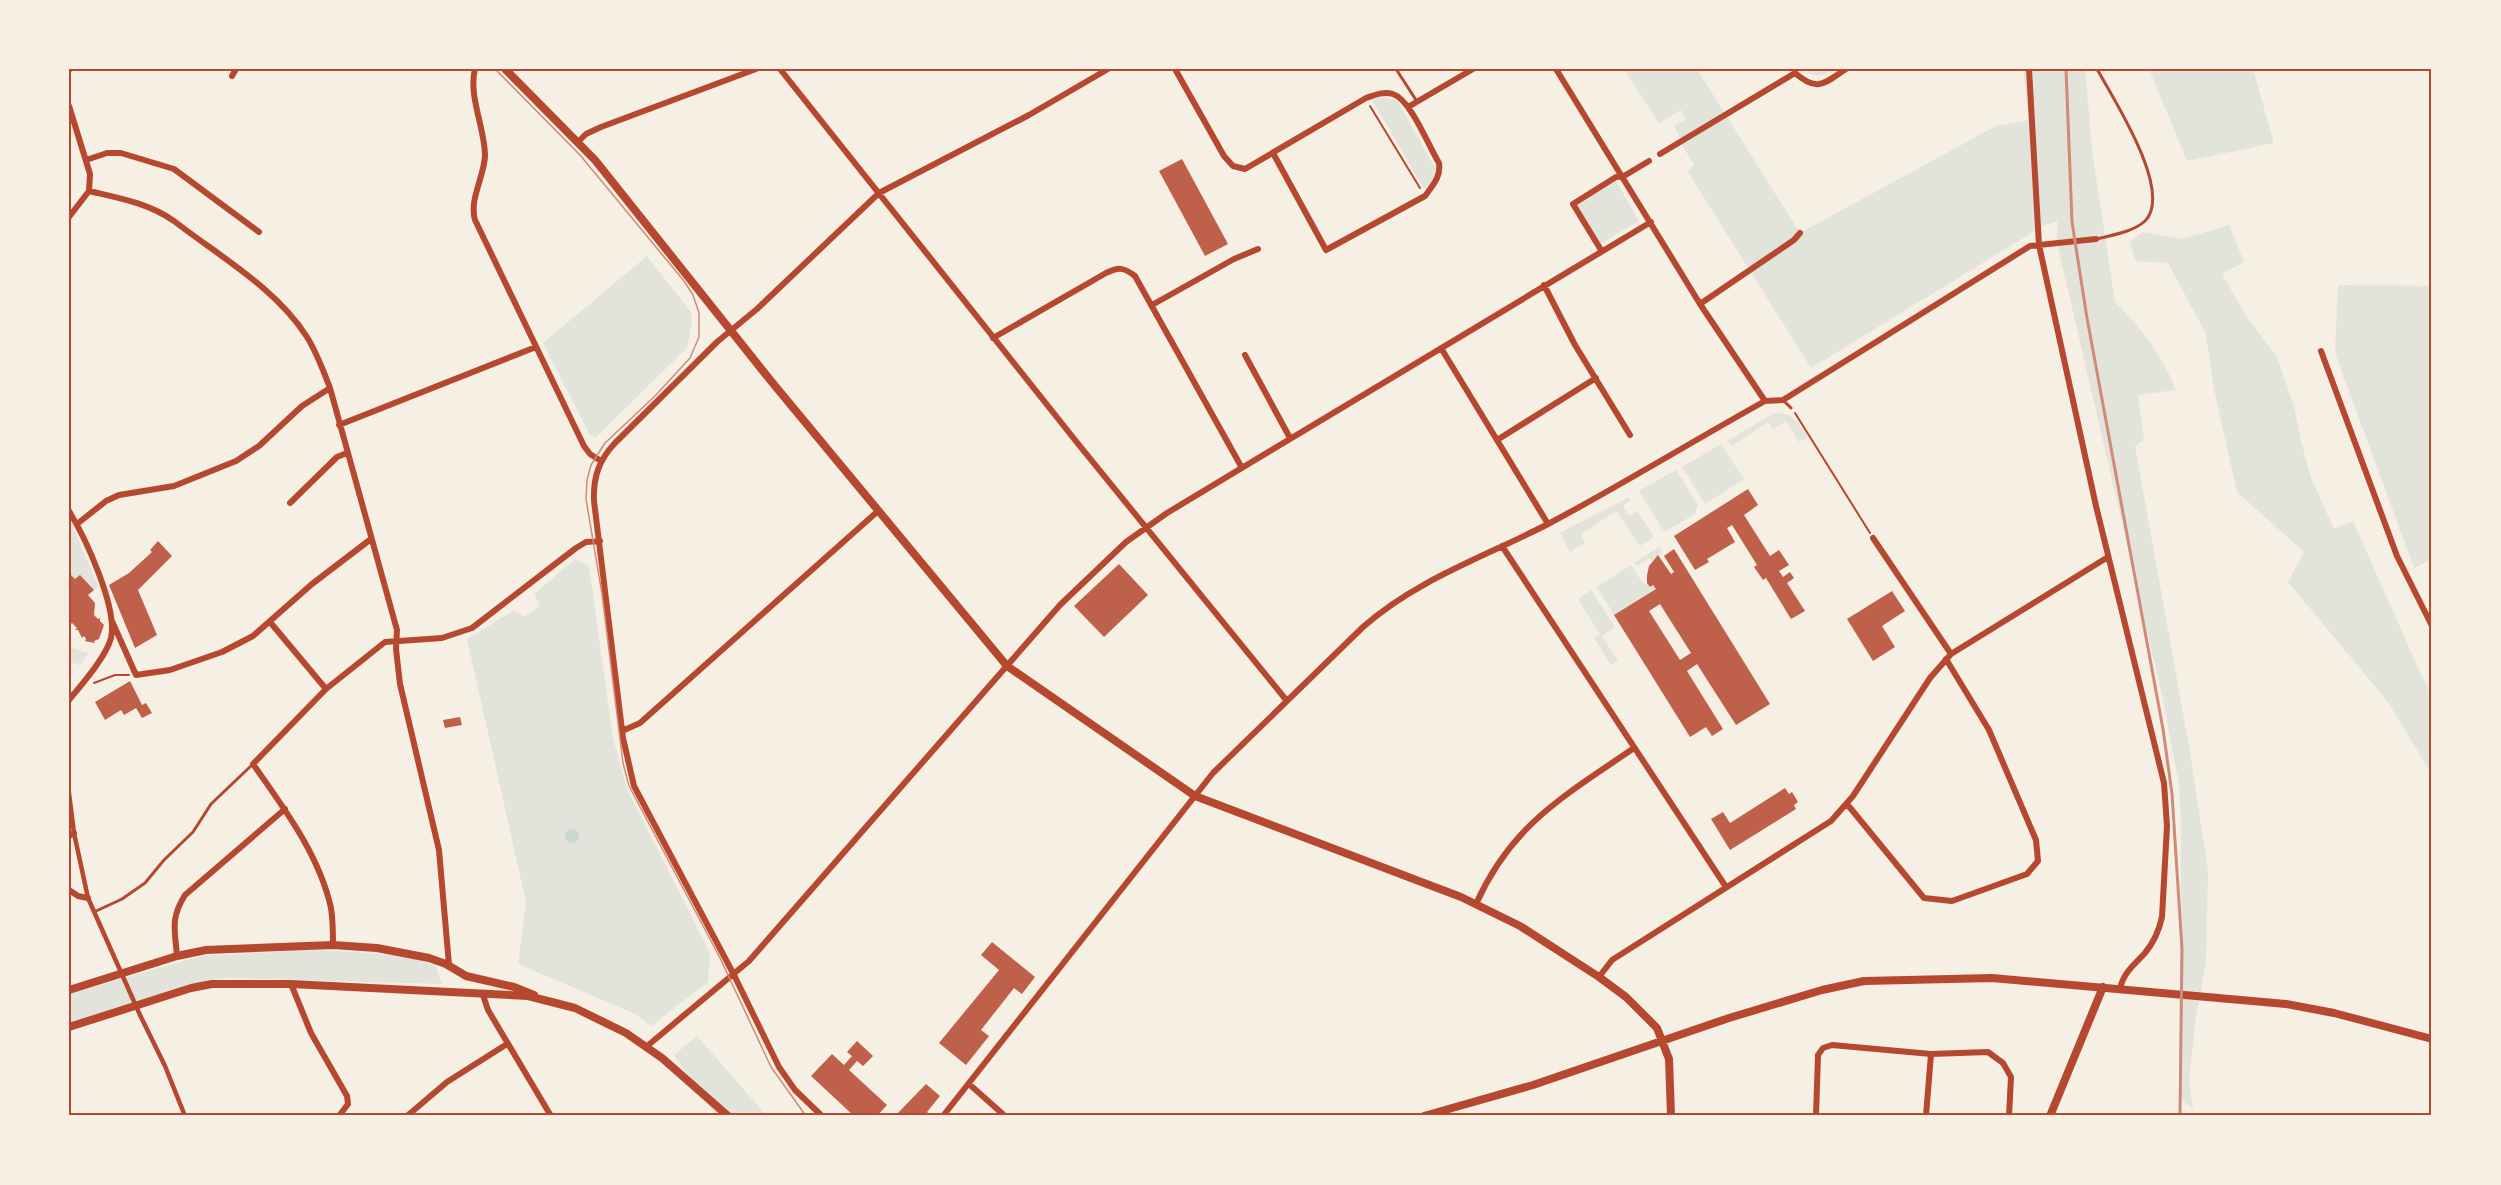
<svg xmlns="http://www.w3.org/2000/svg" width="2501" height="1185" font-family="Barlow,sans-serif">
<rect width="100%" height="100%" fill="#f6efe4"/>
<path fill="#e2e4dc" d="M1624 69H1697L1800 233 1996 126 2029 120 2023 69H2085L2092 150 2115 302C2142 329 2162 355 2176 390L2138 395 2144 440 2135 446 2190 752 2208 871 2206 961 2196 1017 2189 1081 2193 1109 2179 1097 2181 823 2179 785 2163 700 2057 243V221L2043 226 1811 368 1688 172 1694 165 1682 145 1679 135 1674 126 1686 119 1681 110 1659 123Z
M1803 69H1834C1822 76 1814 79 1803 69Z
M2149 69H2253L2274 143 2187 161Z
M1384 96 1398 102 1434 166C1436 177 1433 182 1424 189L1372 100Z
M1616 181 1639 221 1600 244 1577 205Z
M2229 225 2244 262 2222 274 2245 314 2277 357 2294 406 2301 441 2311 478 2334 529 2353 521 2422 677 2432 694V775L2388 702 2288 582 2304 552 2237 492 2214 390 2206 334 2168 263 2135 261 2130 241 2143 232 2182 239Z
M647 256 691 312 692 321 687 348 596 437 590 435 543 343Z
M2338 285 2432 286V559L2414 568 2335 353Z
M1775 413C1793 412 1799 424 1808 437L1799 442 1786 421 1773 429 1768 422 1732 446 1728 440Z
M1721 444 1744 479 1705 504 1682 467Z
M1676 470 1698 505 1695 514 1666 531 1663 530 1639 491Z
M1629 497 1631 500 1623 506 1629 516 1637 511 1654 537 1640 546 1616 511 1581 534 1585 543 1570 552 1560 533Z
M69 517 98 586 94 590 80 575 75 579 69 573Z
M1659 547 1662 552 1652 561 1649 558 1637 566 1634 563Z
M575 559 589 566 613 738 627 789 710 953 708 982 651 1026 635 1014 518 964 526 902 467 639 514 610 525 617 540 606 534 594Z
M1631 565 1644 585 1647 583 1650 587 1653 585 1656 589 1614 615 1597 587Z
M1591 590 1615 627 1602 636 1618 661 1611 665 1594 638 1600 634 1578 599Z
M69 647 88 653 80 666 76 663 69 664Z
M312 950C354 952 396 952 435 965L442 984 226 978 190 984 69 1023V994L201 956Z
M697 1036 767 1116H716L674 1055Z"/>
<path fill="#c9d6d2" d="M565 836a7 7 0 1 1 14 0a7 7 0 1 1-14 0Z"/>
<path fill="#bf614a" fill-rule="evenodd" d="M1182 159 1228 244 1205 256 1159 171Z
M1748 489 1758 505 1744 515 1770 556 1779 550 1789 565 1779 571 1783 577 1790 572 1794 578 1787 583 1805 611 1791 619 1766 578 1763 580 1754 567 1757 565 1732 525 1727 528 1735 542 1707 559 1709 562 1695 570 1674 536Z
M158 541 172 556 138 590 157 635 135 648 109 585 129 573 152 552 150 550Z
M1674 549 1770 704 1736 725 1697 664 1687 671 1723 729 1712 736 1706 727 1690 737 1614 615 1656 589 1653 585 1650 587 1647 583V575L1649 566 1658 555 1671 574 1674 572 1664 556ZM1660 604 1691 653 1680 660 1649 611Z
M1119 564 1148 595 1104 637 1074 606Z
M69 573 75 579 80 575 94 590 88 595 95 603 94 615 98 619 100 618V621L104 625 99 639 94 641 95 643 85 641 86 639 84 636 82 638 78 630H75L77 628 72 623 69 626Z
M1892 591 1905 611 1882 626 1895 647 1873 661 1847 619Z
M130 681 142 705 146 703 152 713 142 718 136 708 124 715 121 710 105 720 95 702Z
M460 717 462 725 445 728 443 720Z
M1785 788 1789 794 1792 792 1798 802 1794 805 1796 809 1730 850 1711 819 1723 812 1730 823Z
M992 942 1035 977 1022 994 1014 988 981 1030 989 1036 966 1065 939 1043 999 970 981 955Z
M857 1041 873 1056 863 1066 857 1061 849 1070 887 1105 877 1116H854L811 1076 832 1054 844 1065 852 1056 847 1052Z
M926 1084 940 1096 927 1112 932 1116H895Z"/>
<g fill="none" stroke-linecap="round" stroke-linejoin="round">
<path stroke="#b5482f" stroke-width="2" d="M1370 106 1420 188
M1795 413 1870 533
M94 683 115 675H129"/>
<path stroke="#b5482f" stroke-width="3" d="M1396 69 1416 100
M2097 69C2113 98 2174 192 2145 221 2133 232 2112 235 2097 239
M1784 401 1791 408
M94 912 122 899 145 883 164 860 193 832 211 804 253 764"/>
<path stroke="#b5482f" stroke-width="4.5" d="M69 793 74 833 88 898 140 1015 165 1066 185 1116"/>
<path stroke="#b5482f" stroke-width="6" d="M475 69C468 96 485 128 485 156 484 177 469 200 475 220L584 446 590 454 601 461
M780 69 1079 445 1287 701
M1175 69 1224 156 1233 166 1245 169 1366 98C1375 95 1383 91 1393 94 1411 100 1429 147 1439 163 1441 177 1433 185 1425 196L1326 250 1273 153
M1556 69 1700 304 1765 401
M2029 69 2039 245 2096 506 2164 783 2167 826 2162 917C2159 931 2154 942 2145 953 2135 964 2123 973 2120 989
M69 70 70 69
M232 76 236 69
M69 106 90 174 89 191 69 217
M1408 107 1473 69
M578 142 586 134 601 127 756 69
M1660 154 1795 73C1818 93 1824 83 1846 69
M86 160 107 153H121L174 169 259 232
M89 191C119 198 148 203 174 221 219 256 276 288 307 337 317 353 323 370 330 388L397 630 396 649 400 684 439 850 449 965
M1601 250 1573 204 1616 177 1624 176 1649 161
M1544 285 1575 345 1630 435
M1700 304 1794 240 1800 233
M1152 305 1234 259 1258 249
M993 338 1106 273C1119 267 1123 267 1135 276L1242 468
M1441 348 1548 524
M2321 351 2397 556 2432 626
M1245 355 1290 438
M339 425 536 347
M1497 440 1596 378
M290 503 337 457 347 453
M69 511C85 537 118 608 111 638 106 657 82 684 69 700
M77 524 106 501 119 495 174 486 236 461 259 446 302 406 330 388
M1873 538 1951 654
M1502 546 1726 887
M112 621 136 675 170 670 222 652 253 636 312 584 371 539
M270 622 326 689
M622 731 640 723 878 511
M1847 804 1924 898 1952 901 2027 874 2038 861 2036 840 1989 730 1946 659
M69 836 74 833
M69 890 78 896 88 898
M1476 904C1512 824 1564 796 1634 748
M333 945C333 933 333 920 331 908 319 854 283 807 253 764L326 689 385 642 442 638 472 628 576 548 586 542 600 541
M177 956C175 930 170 919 185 895L285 809
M1599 977 1612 960 1831 821 1853 796 1930 678 1951 654 2108 557
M291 984 311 1033 347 1096 348 1104 339 1116
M483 995 488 1010 551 1116
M646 1047 749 961 1060 605 1126 542 1167 513 1651 222
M969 1084 1005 1116
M407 1116 447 1082 507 1044
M822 1116 795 1090 779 1067 734 975 634 786 623 738 594 501C593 477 599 460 615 443L717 342 757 309 879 193 1029 115 1108 69
M943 1116 1213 773 1363 627C1417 579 1487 556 1550 523 1623 484 1693 441 1765 401L1783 400 2030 246 2096 239
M1816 1116 1818 1055 1823 1048 1832 1045 1931 1054 1988 1052 2003 1063 2011 1077 2009 1116
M1926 1116 1931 1054"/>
<path stroke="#b5482f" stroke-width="8" d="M2050 1116 2103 987"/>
<path stroke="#b5482f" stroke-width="8" d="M505 69 595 160 771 381 1007 666 1195 796 1461 897 1520 926 1599 977 1626 997 1657 1028 1669 1059 1671 1116
M69 990 177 956 206 950 333 945 377 948 429 958 446 964 466 976 514 987 534 995
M69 1027 191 988 212 984H291L528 996 575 1008 626 1033 662 1058 728 1116
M1424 1116 1533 1085 1729 1018 1822 990 1864 981 1992 978 2286 1004 2334 1013 2432 1039"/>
<path stroke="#cf8b77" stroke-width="1.5" d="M495 69 580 155 684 281 693 295 699 313V337L690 358 655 396 605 443 591 465 587 480 586 499 602 594 623 763 629 786 720 958 771 1067 806 1116"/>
<path stroke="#cf8b77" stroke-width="3" d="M2066 69 2072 222 2087 318 2163 729 2172 794 2182 949 2180 1116"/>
</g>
<rect width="2501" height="1185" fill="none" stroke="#f6efe4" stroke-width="141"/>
<rect x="70" y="70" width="2360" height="1044" fill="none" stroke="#b5482f" stroke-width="2"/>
</svg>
